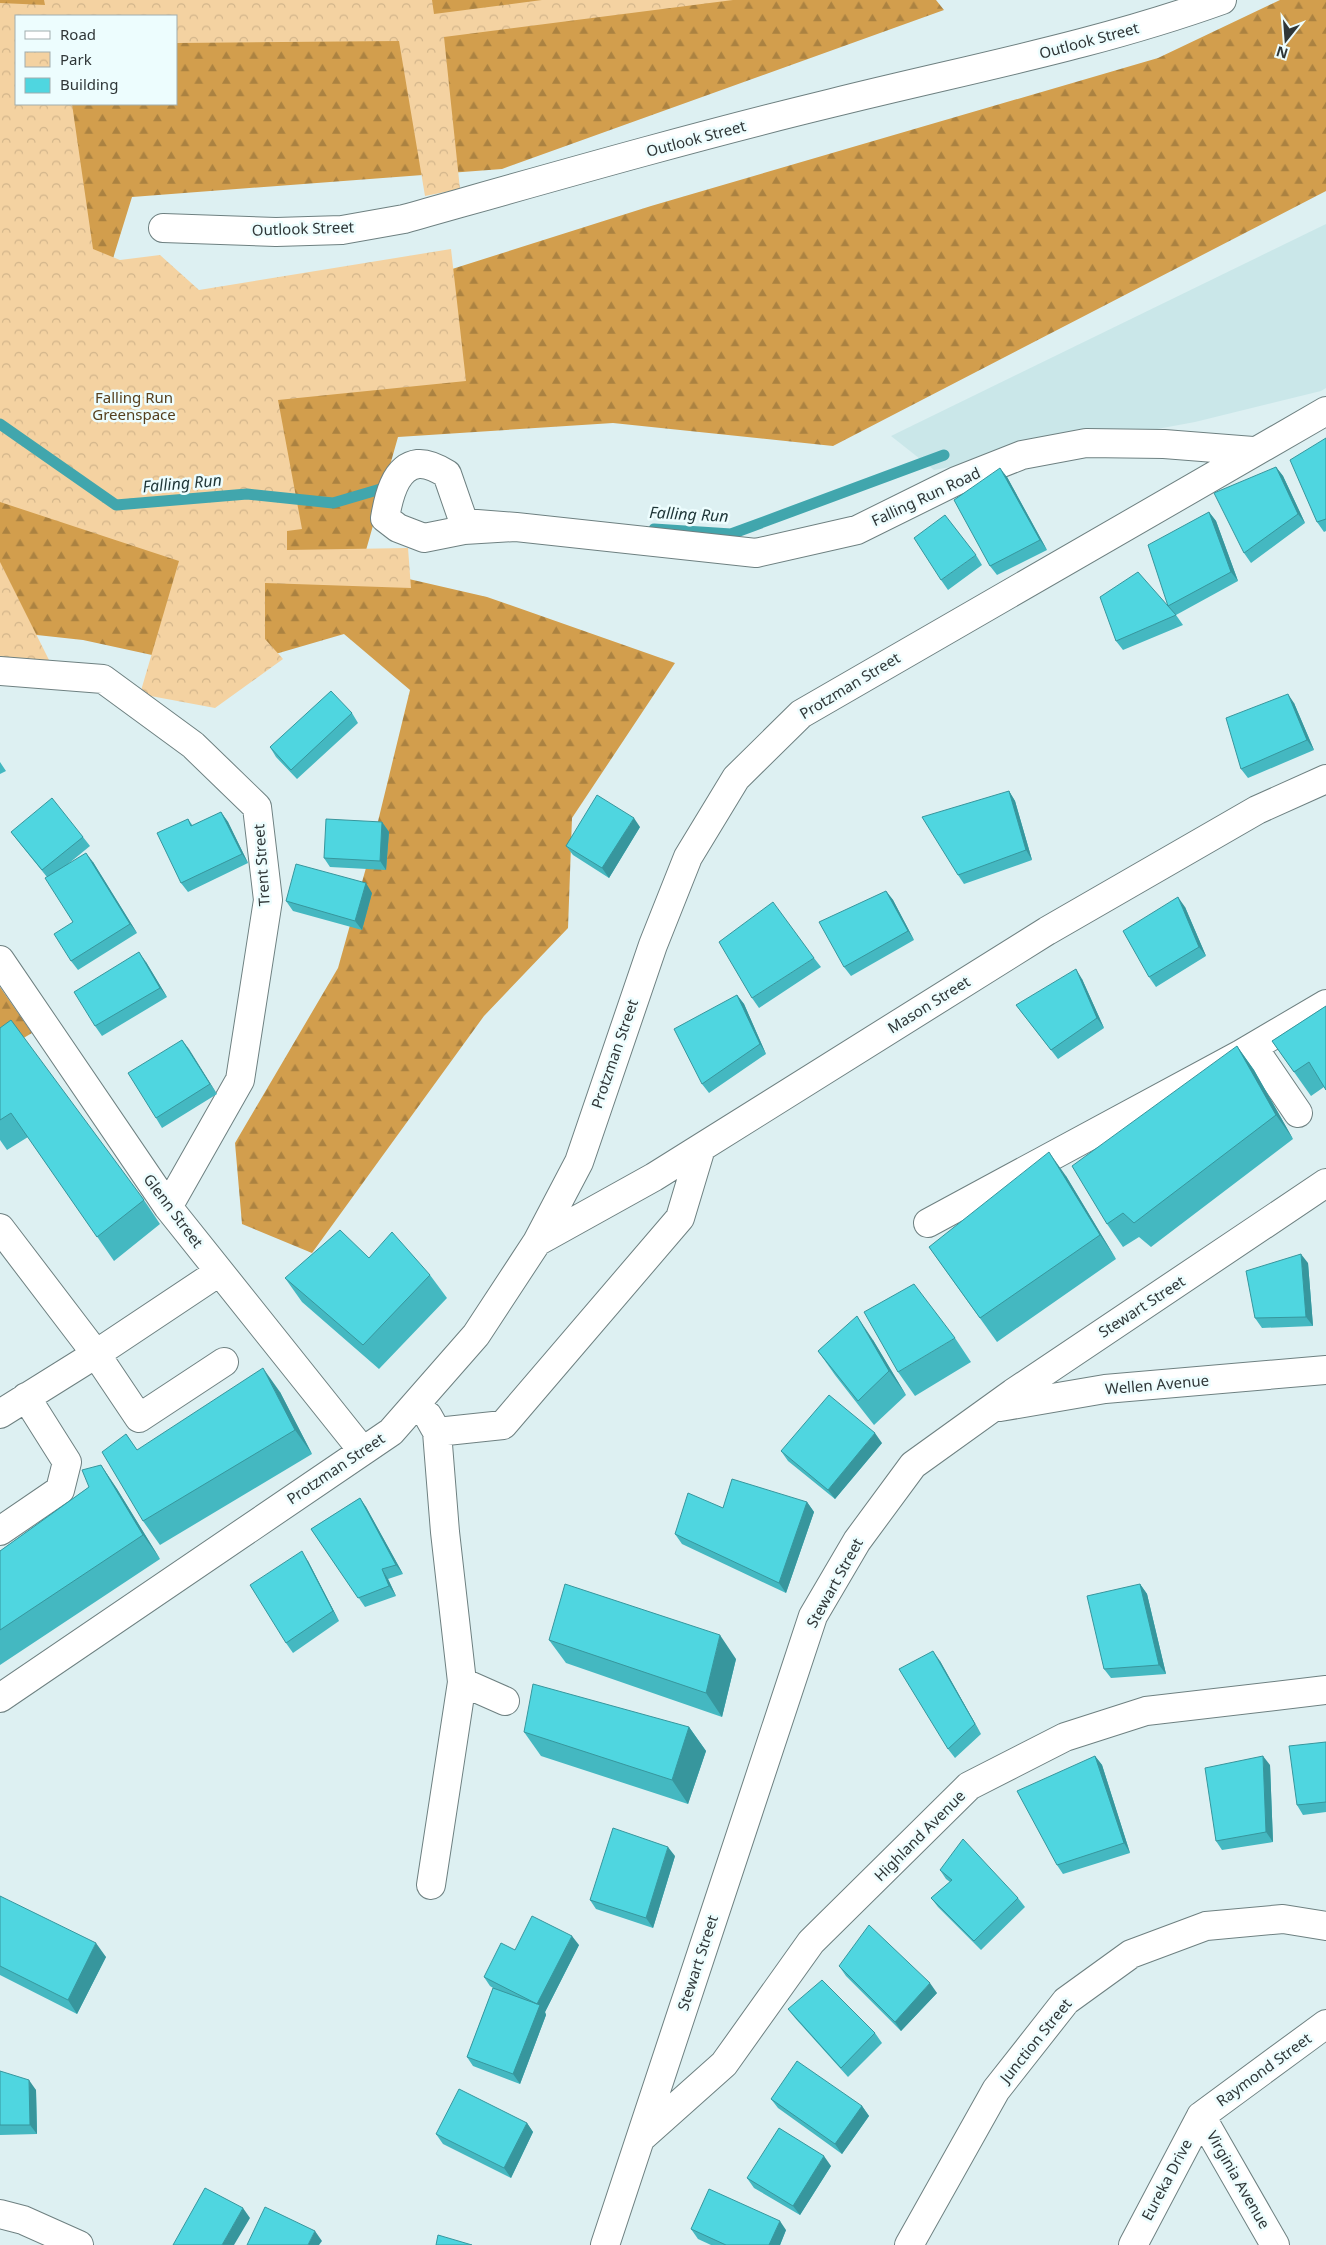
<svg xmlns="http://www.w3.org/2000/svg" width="1326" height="2245" font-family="'Noto Sans',sans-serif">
<defs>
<pattern id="forest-firs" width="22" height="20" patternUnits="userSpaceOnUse" patternTransform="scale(1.25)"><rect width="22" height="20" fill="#d29e4d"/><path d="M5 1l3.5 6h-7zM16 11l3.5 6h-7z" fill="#ab8241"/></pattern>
<pattern id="park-crowns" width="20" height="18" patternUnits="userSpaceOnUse" patternTransform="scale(1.25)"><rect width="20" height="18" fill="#f4d2a1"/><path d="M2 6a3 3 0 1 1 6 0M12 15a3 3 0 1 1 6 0" fill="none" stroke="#d2b58b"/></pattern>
</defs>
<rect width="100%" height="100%" fill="#ddf0f2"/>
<path fill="#cae7e9" d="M1326 224V388L1321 391 1195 422 934 470 891 436Z"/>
<path fill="url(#forest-firs)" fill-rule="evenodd" d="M0 0H936L944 10 502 169 132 197 106 281 307 315 651 206 1158 58 1280 0H1326V191L833 446 613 423 398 437 361 568 487 597 675 663 572 818 568 928 484 1016 312 1253 242 1224 235 1143 338 968 371 850 410 690 344 634 221 670 83 640 0 631ZM16 16H176V104H16Z
M0 987 32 1033 0 1052Z"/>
<path fill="url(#park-crowns)" d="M44 0H432L434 14 542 0H733L444 37 460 189 425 196 399 41 176 43V16H16V104H72L93 249 120 260 160 255 199 290 451 249 466 381 278 400 302 529 287 531V550L408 548 411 588 265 583V639L283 659 215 708 140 694 179 561 0 502V3L45 5Z
M0 562 52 666 0 657Z"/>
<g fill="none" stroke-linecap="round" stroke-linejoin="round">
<path stroke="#41a6ad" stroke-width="11" d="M0 424 116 505 247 494 333 503 384 488 389 489
M654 529 731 534 944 455"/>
<g stroke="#6e8081" stroke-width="30">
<path id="minor" d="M163 228 276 232 342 230 404 219C546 179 688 138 832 103 964 70 1094 46 1222 0
M516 527 464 523 447 474C439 469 428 463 418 464 394 467 388 500 385 518L398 528 424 538 464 530 516 527 756 553 857 530 956 481 1022 455 1086 443 1164 444 1253 451
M0 671 103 679 193 745 257 807 268 900 240 1080 168 1207
M0 960 168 1207 362 1450
M1253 1047 1298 1113
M928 1223 1241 1054 1326 1004
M0 1228 96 1354 139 1418 224 1362
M537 1242 654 1177 1047 931 1257 810 1326 779
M1000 1407 1105 1389 1326 1370
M0 1414 96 1354 219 1272
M428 1416 437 1432 445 1532 462 1682 505 1701
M437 1432 503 1425 680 1218 701 1148
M0 1531 60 1490 67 1462 26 1397
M0 1698 391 1432 476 1335 537 1242 579 1162 653 945 688 857 736 778 801 714 1326 411
M431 1885 462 1682
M1201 2116 1275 2245
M641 2138 724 2064 811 1942 969 1786 1065 1737 1146 1711 1326 1690
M0 2214 23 2220 79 2245
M605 2245 813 1616 857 1541 913 1465 1013 1393 1326 1183
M909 2245 996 2090 1066 2001 1131 1954 1206 1926 1283 1919 1326 1926
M1133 2245 1201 2116 1326 2024"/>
</g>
<use href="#minor" stroke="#fff" stroke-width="28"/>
</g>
<path fill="#44b8c1" d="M1326 438V531L1324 532 1317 522Z
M1276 467 1283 476 1305 523 1251 563 1244 553Z
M1007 477 1047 550 997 575 990 566Z
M1209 512 1216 521 1238 581 1176 615 1183 625 1123 650 1116 641 1168 606Z
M976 555 982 565 948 590 941 580Z
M1294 703 1314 750 1248 778 1241 769Z
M352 713 358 723 297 779 276 757 270 747Z
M0 762 6 771 0 774Z
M1009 791 1015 801 1032 860 964 884 958 875Z
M221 812 228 822 248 863 188 892 181 883 188 819 193 826Z
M382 822 389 832 386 870 330 867 324 858Z
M640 827 609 878 573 855 566 846Z
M11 832 83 837 90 846 68 864 93 862 137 933 78 970 71 961 73 922 47 877 18 841Z
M886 891 893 900 914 940 851 976 844 967Z
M372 893 362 930 293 911 286 901Z
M1185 907 1206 956 1156 987 1149 977Z
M814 958 821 967 759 1008 752 998Z
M146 962 167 997 102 1036 95 1026Z
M1082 979 1104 1028 1058 1059 1016 1005Z
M737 995 744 1004 766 1054 709 1093 702 1084Z
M1326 1006 1324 1087 1311 1096 1272 1041Z
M0 1028 144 1200 160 1224 114 1261 28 1137 7 1150 0 1140Z
M182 1040 217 1094 162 1128 156 1118Z
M1237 1046 1254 1070 1293 1139 1151 1247 1139 1237 1123 1247 1107 1224Z
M1066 1176 1116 1259 997 1342 929 1247Z
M369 1258 430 1275 447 1298 379 1369 302 1302 285 1278Z
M1308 1263 1313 1326 1262 1328 1255 1318Z
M955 1338 971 1362 915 1396 898 1372Z
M873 1340 906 1395 874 1425 835 1375 818 1351Z
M280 1392 312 1454 160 1545 143 1521 126 1434 137 1450Z
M882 1443 835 1499 788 1461 781 1451Z
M101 1465 117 1489 160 1559 0 1665V1551L89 1487Z
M360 1498 366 1507 403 1574 388 1579 396 1596 365 1607 311 1529Z
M807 1502 814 1512 786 1593 682 1544 675 1534 723 1508Z
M308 1561 339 1621 293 1653 286 1643Z
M1140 1584 1147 1594 1166 1674 1111 1678 1104 1669Z
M549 1640 736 1659 722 1717 566 1663Z
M940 1661 981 1734 955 1758 948 1749Z
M689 1727 706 1751 688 1804 541 1756 524 1732Z
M1326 1742V1812L1303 1815 1297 1805Z
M1095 1756 1102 1765 1130 1853 1063 1874 1057 1865Z
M1270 1765 1273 1842 1222 1850 1216 1841Z
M675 1856 653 1928 596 1909 590 1900Z
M940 1870 1018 1898 1025 1907 981 1950 938 1907 931 1898 950 1882 946 1879Z
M0 1896 106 1957 77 2014 0 1975Z
M579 1945 545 2012 546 2015 520 2084 473 2066 467 2057 493 1988 490 1986 484 1977 515 1950Z
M839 1966 937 1993 901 2031 846 1976Z
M788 2009 875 2033 882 2043 848 2077 795 2018Z
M0 2071 36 2090 37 2134 0 2135Z
M771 2099 862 2106 869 2116 842 2154 778 2108Z
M527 2123 533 2132 511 2178 443 2144 436 2134Z
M831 2166 800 2215 754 2188 747 2178Z
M691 2229 786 2230 780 2245H711L698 2239Z"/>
<path fill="#37969d" d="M1276 467 1283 476 1305 523 1298 514Z
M1000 468 1007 477 1047 550 1040 540Z
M1209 512 1216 521 1238 581 1231 572Z
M1288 694 1294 703 1314 750 1307 740Z
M1009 791 1015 801 1032 860 1026 850Z
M221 812 228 822 248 863 242 854Z
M634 818 640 827 609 878 602 868Z
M382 822 389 832 386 870 380 861Z
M86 853 93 862 137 933 130 924Z
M366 883 372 893 362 930 355 921Z
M886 891 893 900 914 940 908 931Z
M1178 897 1185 907 1206 956 1199 947Z
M139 952 146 962 167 997 160 988Z
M1076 969 1082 979 1104 1028 1097 1018Z
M737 995 744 1004 766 1054 760 1044Z
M182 1040 189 1049 217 1094 210 1084Z
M1237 1046 1254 1070 1293 1139 1276 1115Z
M1049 1152 1066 1176 1116 1259 1100 1235Z
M1301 1254 1308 1263 1313 1326 1306 1317Z
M857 1316 873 1340 906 1395 889 1371Z
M263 1368 280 1392 312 1454 295 1430Z
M875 1433 882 1443 835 1499 828 1490Z
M101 1465 117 1489 160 1559 143 1535Z
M360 1498 366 1507 403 1574 396 1565Z
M807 1502 814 1512 786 1593 779 1583Z
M302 1551 308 1561 339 1621 333 1611Z
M382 1569 388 1579 396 1596 389 1586Z
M1140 1584 1147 1594 1166 1674 1159 1665Z
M720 1635 736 1659 722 1717 706 1693Z
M933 1651 940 1661 981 1734 975 1724Z
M689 1727 706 1751 688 1804 672 1780Z
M1095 1756 1102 1765 1130 1853 1124 1843Z
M1263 1756 1270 1765 1273 1842 1266 1832Z
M668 1847 675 1856 653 1928 646 1918Z
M572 1936 579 1945 545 2012 546 2015 520 2084 513 2074 537 2004Z
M96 1943 106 1957 77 2014 68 2000Z
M930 1983 937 1993 901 2031 895 2022Z
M29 2080 36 2090 37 2134 30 2125Z
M862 2106 869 2116 842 2154 835 2144Z
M527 2123 533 2132 511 2178 504 2168Z
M824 2156 831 2166 800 2215 793 2206Z
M243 2208 250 2218 234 2245H222Z
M780 2221 786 2230 780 2245H769Z
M315 2231 322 2241 319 2245H308Z"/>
<path fill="#4fd6e0" stroke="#37969d" d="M1326 438V519L1317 522 1290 460Z
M1276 467 1298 514 1244 553 1214 493Z
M1000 468 1040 540 990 566 954 500Z
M1209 512 1231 572 1168 606 1176 615 1116 641 1100 597 1138 572 1168 606 1148 545Z
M945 515 976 555 941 580 914 538Z
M331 691 352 713 291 770 270 747Z
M1288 694 1307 740 1241 769 1226 718Z
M1009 791 1026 850 958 875 922 817Z
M597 795 634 818 602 868 566 846Z
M52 798 83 837 42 870 11 832Z
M221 812 242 854 181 883 157 833 188 819 191 826Z
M326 819 382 822 380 861 324 858Z
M86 853 130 924 71 961 54 934 73 922 45 878Z
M296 864 366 883 355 921 286 901Z
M886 891 908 931 844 967 819 922Z
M1178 897 1199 947 1149 977 1123 931Z
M773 902 814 958 752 998 719 942Z
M139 952 160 988 95 1026 74 992Z
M1076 969 1097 1018 1051 1050 1016 1005Z
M737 995 760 1044 702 1084 674 1029Z
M1326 1006V1090L1309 1062 1294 1072 1272 1041Z
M11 1020 144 1200 97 1237 11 1113 0 1120V1028Z
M182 1040 210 1084 156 1118 128 1073Z
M1237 1046 1276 1115 1134 1223 1123 1213 1107 1224 1072 1166Z
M1049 1152 1100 1235 980 1318 929 1247Z
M340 1230 369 1258 392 1232 430 1275 363 1345 285 1278Z
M1301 1254 1306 1317 1255 1318 1246 1271Z
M914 1284 955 1338 898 1372 864 1312Z
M857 1316 889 1371 858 1401 818 1351Z
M263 1368 295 1430 143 1521 102 1452 126 1434 137 1450Z
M829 1395 875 1433 828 1490 781 1451Z
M101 1465 143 1535 0 1630V1551L89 1487 82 1470Z
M732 1479 807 1502 779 1583 675 1534 688 1493 723 1508Z
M360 1498 396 1565 382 1569 389 1586 358 1598 311 1529Z
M302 1551 333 1611 286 1643 250 1585Z
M565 1584 720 1635 706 1693 549 1640Z
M1140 1584 1159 1665 1104 1669 1087 1596Z
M933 1651 975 1724 948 1749 899 1669Z
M533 1684 689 1727 672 1780 524 1732Z
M1326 1742V1802L1297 1805 1289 1746Z
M1095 1756 1124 1843 1057 1865 1017 1791Z
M1263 1756 1266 1832 1216 1841 1205 1768Z
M613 1828 668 1847 646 1918 590 1900Z
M963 1839 1018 1898 974 1941 931 1898 952 1880 940 1870Z
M0 1896 96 1943 68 2000 0 1966Z
M532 1916 572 1936 537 2004 484 1977 501 1943 515 1950Z
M869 1925 930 1983 895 2022 839 1966Z
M822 1980 875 2033 841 2068 788 2009Z
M493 1988 540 2005 513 2074 467 2057Z
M797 2061 862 2106 835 2144 771 2099Z
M0 2071 29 2080 30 2125H0Z
M459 2089 527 2123 504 2168 436 2134Z
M779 2128 824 2156 793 2206 747 2178Z
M205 2188 243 2208 222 2245H173Z
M709 2189 780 2221 769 2245H726L691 2229Z
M265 2207 315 2231 308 2245H247Z
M438 2235 472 2245H436Z"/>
<g text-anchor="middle" stroke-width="5" stroke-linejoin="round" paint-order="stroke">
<g font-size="15" fill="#2f3637" stroke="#edfdfe">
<text transform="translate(1089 41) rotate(-15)" y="5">Outlook Street</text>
<text transform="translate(696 139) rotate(-15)" y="5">Outlook Street</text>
<text transform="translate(303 229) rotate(-2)" y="5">Outlook Street</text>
<text transform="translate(926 497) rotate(-25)" y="5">Falling Run Road</text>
<text transform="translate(850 686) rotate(-31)" y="5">Protzman Street</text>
<text transform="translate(262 865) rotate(-94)" y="5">Trent Street</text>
<text transform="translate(929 1005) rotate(-32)" y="5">Mason Street</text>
<text transform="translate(615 1054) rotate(-71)" y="5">Protzman Street</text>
<text transform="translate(173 1211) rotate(53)" y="5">Glenn Street</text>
<text transform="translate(1142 1307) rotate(-33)" y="5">Stewart Street</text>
<text transform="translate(1157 1385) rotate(-5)" y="5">Wellen Avenue</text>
<text transform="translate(336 1469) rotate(-34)" y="5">Protzman Street</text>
<text transform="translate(835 1583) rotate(-61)" y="5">Stewart Street</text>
<text transform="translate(920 1836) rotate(-45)" y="5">Highland Avenue</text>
<text transform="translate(698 1963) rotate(-72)" y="5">Stewart Street</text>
<text transform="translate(1036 2041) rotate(-51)" y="5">Junction Street</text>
<text transform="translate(1264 2070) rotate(-36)" y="5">Raymond Street</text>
<text transform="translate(1167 2180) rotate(-62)" y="5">Eureka Drive</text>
<text transform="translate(1238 2180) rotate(60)" y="5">Virginia Avenue</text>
</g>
<g font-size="15" fill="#553e1c" stroke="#edfdfe">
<text x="134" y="403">Falling Run<tspan x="134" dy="17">Greenspace</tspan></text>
</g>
<g font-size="16" font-style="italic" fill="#1e3537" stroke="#edfdfe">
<text transform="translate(182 483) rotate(-5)" y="6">Falling Run</text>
<text transform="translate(689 514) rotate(3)" y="6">Falling Run</text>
</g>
</g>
<rect x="15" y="15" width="162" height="90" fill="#edfdfe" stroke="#a1adae"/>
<rect x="25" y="31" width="25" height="8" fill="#ffffff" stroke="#a1adae"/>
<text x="60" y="40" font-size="15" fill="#2f3637">Road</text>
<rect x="25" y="52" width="25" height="15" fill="url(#park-crowns)" stroke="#a1adae"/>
<text x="60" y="65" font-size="15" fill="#2f3637">Park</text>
<rect x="25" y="78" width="25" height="15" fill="#4fd6e0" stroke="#a1adae"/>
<text x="60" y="90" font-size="15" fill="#2f3637">Building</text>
<g transform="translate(1286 40) rotate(197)" stroke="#edfdfe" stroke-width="4" paint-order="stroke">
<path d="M0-4L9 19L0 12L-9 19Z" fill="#2f3637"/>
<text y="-8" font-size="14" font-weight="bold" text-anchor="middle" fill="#2f3637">N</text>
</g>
</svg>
